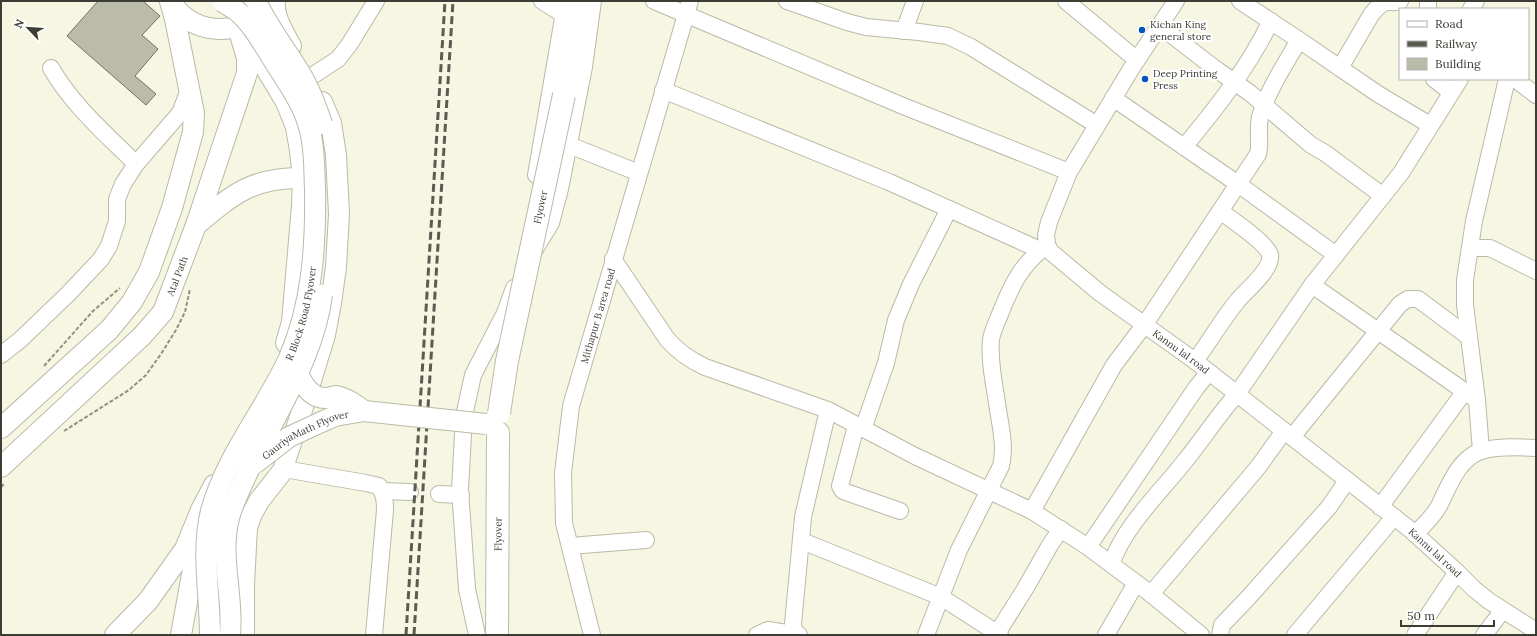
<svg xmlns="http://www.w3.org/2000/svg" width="1537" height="636" font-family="Lora,serif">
<rect width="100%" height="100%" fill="#f6f6e3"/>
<path fill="#babba8" stroke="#737362" d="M98 1H143L160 16 142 35 158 49 135 76 156 94 146 105 67 36Z"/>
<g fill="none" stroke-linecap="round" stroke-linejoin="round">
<g stroke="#b9baa7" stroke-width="18">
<g id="minor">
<path d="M542 1 564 15"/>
<path d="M654 1 903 106 1069 172"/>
<path d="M787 1 847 22 866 27 919 32 948 36 971 47 1097 125"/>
<path d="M1066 1 1137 60"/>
<path id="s1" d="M1176 1 1131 69 1069 172 1049 222 1046 235 1047 245 1051 252 1100 293 1195 361 1412 531 1457 572 1474 589 1489 601 1536 631"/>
<path d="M1240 1 1299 40 1378 94 1430 125"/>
<path d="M1428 1V9"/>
<path d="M1471 9 1476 1"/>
<path d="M1160 26 1217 70 1250 93 1311 145 1325 153 1383 196"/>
<path d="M904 31 915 1"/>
<path d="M51 68C72 105 106 134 136 164"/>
<path d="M1340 68 1371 15C1375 10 1380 3 1387 2 1392 2 1395 3 1400 1"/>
<path d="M309 78 338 59 349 45 376 1"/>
<path d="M1434 79 1451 92"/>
<path d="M1515 79 1536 95"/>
<path d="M663 90 889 182 1040 250"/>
<path d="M1113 98 1238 184 1336 255"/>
<path d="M569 145 639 173"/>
<path d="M1184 147C1218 106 1247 69 1271 21"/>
<path d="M536 175 566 1"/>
<path d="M1470 248H1490L1536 271"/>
<path d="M535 249 551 223 560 189 584 67 593 1"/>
<path d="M613 259 667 339C678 352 690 360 705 367L828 410 915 456 1032 511 1088 547 1151 594 1201 635"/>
<path d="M1312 285 1477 400"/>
<path d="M1 355 20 340 68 294 101 259 109 246 117 221V199L123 184 136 164 180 113 190 87"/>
<path d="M1195 361C1210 341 1223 318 1239 299 1247 290 1273 268 1270 255 1267 243 1231 219 1220 211"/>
<path d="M856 426 840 486 843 491 900 511"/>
<path d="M863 429 886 363 896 320 911 284 949 209"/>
<path d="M1292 437 1400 304 1408 299H1418L1469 337"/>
<path d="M1481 451 1477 400 1465 305V280L1474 221 1507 79"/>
<path d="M284 469 366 483 379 486C384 494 385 500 385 510L374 635"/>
<path d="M382 491 410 492"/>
<path d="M439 494 461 495"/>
<path d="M1380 507 1465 391"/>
<path d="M1032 511 1114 365 1145 324 1258 154C1261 142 1257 130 1260 117 1267 91 1286 63 1299 40"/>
<path d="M1415 534C1424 525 1433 517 1439 506 1449 486 1458 459 1481 451 1498 446 1519 447 1536 448"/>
<path d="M802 541 941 597 1000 635"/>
<path d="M570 546 646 540"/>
<path d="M1088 547 1196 388 1209 372"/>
<path d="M1111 564C1126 524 1159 494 1185 461 1203 439 1218 415 1237 394L1312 285 1401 173 1460 79"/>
<path d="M1151 594 1259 466 1284 431"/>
<path d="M477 635 467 589 460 490 464 416 473 375 505 313 514 288"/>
<path id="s2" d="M592 635 564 523 563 473 571 406 690 1"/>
<path d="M757 635 768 630 799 635"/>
<path d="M795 635 793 624 803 517 828 410"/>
<path d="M926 635 959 550 1001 466C1006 445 1000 425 997 403 994 382 989 361 991 340 992 331 997 322 1000 314 1012 284 1021 265 1047 245"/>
<path d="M996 635 1025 589 1050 545 1061 529"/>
<path d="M1106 635 1136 583"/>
<path d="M1220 635 1222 625 1247 599 1329 507 1342 488 1346 479"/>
<path d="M1295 635 1394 517"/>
<path d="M1415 635 1457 572"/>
<path d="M1484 635 1503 610"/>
</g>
</g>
<g stroke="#b9baa7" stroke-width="22">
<g id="major">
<path d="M170 1C174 6 178 12 182 15 203 33 230 32 253 21"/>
<path d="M275 1C273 16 284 33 291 46"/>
<path d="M241 27 286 102 296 127 300 151 303 178 302 206 292 322 286 343"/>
<path d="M196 225C233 194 253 177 303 178"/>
<path d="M1 428 109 330 132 302 149 272 172 208 193 132 194 113 175 19 170 1"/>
<path id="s3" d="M1 467 142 336 163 312 196 225 247 73V58L241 38"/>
<path d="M115 635 148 601 185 549 201 510 214 485"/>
<path d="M181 635 193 569 194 534"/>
<path d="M244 635V585L247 527 252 514 259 501 284 469 286 458 298 423 325 335 331 303 336 267 339 214 336 155 331 123 322 102"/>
</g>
</g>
<g stroke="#b9baa7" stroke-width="24">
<g id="highway">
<path d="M564 95 579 1"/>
<path id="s4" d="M497 635 498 433"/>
</g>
</g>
<path stroke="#919184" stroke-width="2" stroke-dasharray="4 2" stroke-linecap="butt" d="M44 366 93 311 120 288
M64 431 129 390 146 375 161 354 176 330 185 312 190 289
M1 487 5 483"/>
<use href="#minor" stroke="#fff" stroke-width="16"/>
<use href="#major" stroke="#fff" stroke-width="20"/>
<use href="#highway" stroke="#fff" stroke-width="22"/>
<path stroke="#5a5b51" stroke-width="3" stroke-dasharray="8 4" stroke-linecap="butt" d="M406 635 445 1
M414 635 453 1"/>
<g stroke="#b9baa7" stroke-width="22" stroke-linecap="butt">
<g id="major-bridge">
<path d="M256 1C269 29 288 52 303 78 311 93 317 108 322 124"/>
<path d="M298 373C303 385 311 399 327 398 330 398 333 396 336 396 347 398 356 405 364 411"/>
<path id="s5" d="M254 464 289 437 317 424 335 416 364 411 486 424"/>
<path id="s6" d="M210 635C210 595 201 551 211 511 226 456 265 410 289 358 312 305 316 247 315 189 314 170 315 150 310 131 304 104 286 81 272 58 262 42 252 24 237 11 233 8 227 5 223 2"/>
<path d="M230 635C234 596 219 557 229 518 233 503 240 489 246 476 272 418 314 360 322 295"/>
</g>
</g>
<g stroke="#b9baa7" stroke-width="24" stroke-linecap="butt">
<g id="highway-bridge">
<path id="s7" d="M499 413 507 361 564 95"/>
</g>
</g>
<use href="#major-bridge" stroke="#fff" stroke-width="20"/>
<use href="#highway-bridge" stroke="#fff" stroke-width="22"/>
</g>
<g fill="#0354bd" stroke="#fff" stroke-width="1.5">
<circle cx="1142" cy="30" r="4"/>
<circle cx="1145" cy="79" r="4"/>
</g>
<g text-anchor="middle" stroke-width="4" stroke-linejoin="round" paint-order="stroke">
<g font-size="10" fill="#3c3d35" stroke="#fff" text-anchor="start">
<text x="1150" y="28">Kichan King<tspan x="1150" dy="12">general store</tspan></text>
<text x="1153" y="77">Deep Printing<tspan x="1153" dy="12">Press</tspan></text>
</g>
<g font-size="10" fill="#3c3d35" stroke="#fff">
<text dy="4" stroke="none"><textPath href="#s7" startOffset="210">Flyover</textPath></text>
<text dy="4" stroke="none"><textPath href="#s3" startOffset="263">Atal Path</textPath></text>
<text dy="4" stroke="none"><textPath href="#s6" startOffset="343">R Block Road Flyover</textPath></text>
<text dy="4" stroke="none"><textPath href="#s2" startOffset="327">Mithapur B area road</textPath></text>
<text dy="4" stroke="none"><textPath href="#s1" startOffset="451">Kannu lal road</textPath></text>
<text dy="4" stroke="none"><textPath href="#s5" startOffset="60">GauriyaMath Flyover</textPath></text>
<text dy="4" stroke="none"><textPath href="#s4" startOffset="101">Flyover</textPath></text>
<text dy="4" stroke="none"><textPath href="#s1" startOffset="775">Kannu lal road</textPath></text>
</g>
</g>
<rect width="1537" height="636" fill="none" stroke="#3c3d35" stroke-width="4"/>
<rect x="1399" y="8" width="130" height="72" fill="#ffffff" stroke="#b1b1ae"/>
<rect x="1407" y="21" width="20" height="6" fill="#ffffff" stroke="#b1b1ae"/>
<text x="1435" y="28" font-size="12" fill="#3c3d35">Road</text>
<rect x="1407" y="41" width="20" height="6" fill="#5a5b51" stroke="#b1b1ae"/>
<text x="1435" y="48" font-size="12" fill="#3c3d35">Railway</text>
<rect x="1407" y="58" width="20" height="12" fill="#babba8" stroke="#b1b1ae"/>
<text x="1435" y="68" font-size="12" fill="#3c3d35">Building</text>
<g transform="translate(28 28) rotate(295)" stroke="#ffffff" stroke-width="3" paint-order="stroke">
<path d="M0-3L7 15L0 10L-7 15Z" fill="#3c3d35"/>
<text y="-6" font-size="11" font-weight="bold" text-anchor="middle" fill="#3c3d35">N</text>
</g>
<path d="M1401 620v6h93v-6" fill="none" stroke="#3c3d35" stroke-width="2"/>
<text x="1407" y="620" font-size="12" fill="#3c3d35" stroke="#ffffff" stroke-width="3" paint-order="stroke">50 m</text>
</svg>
